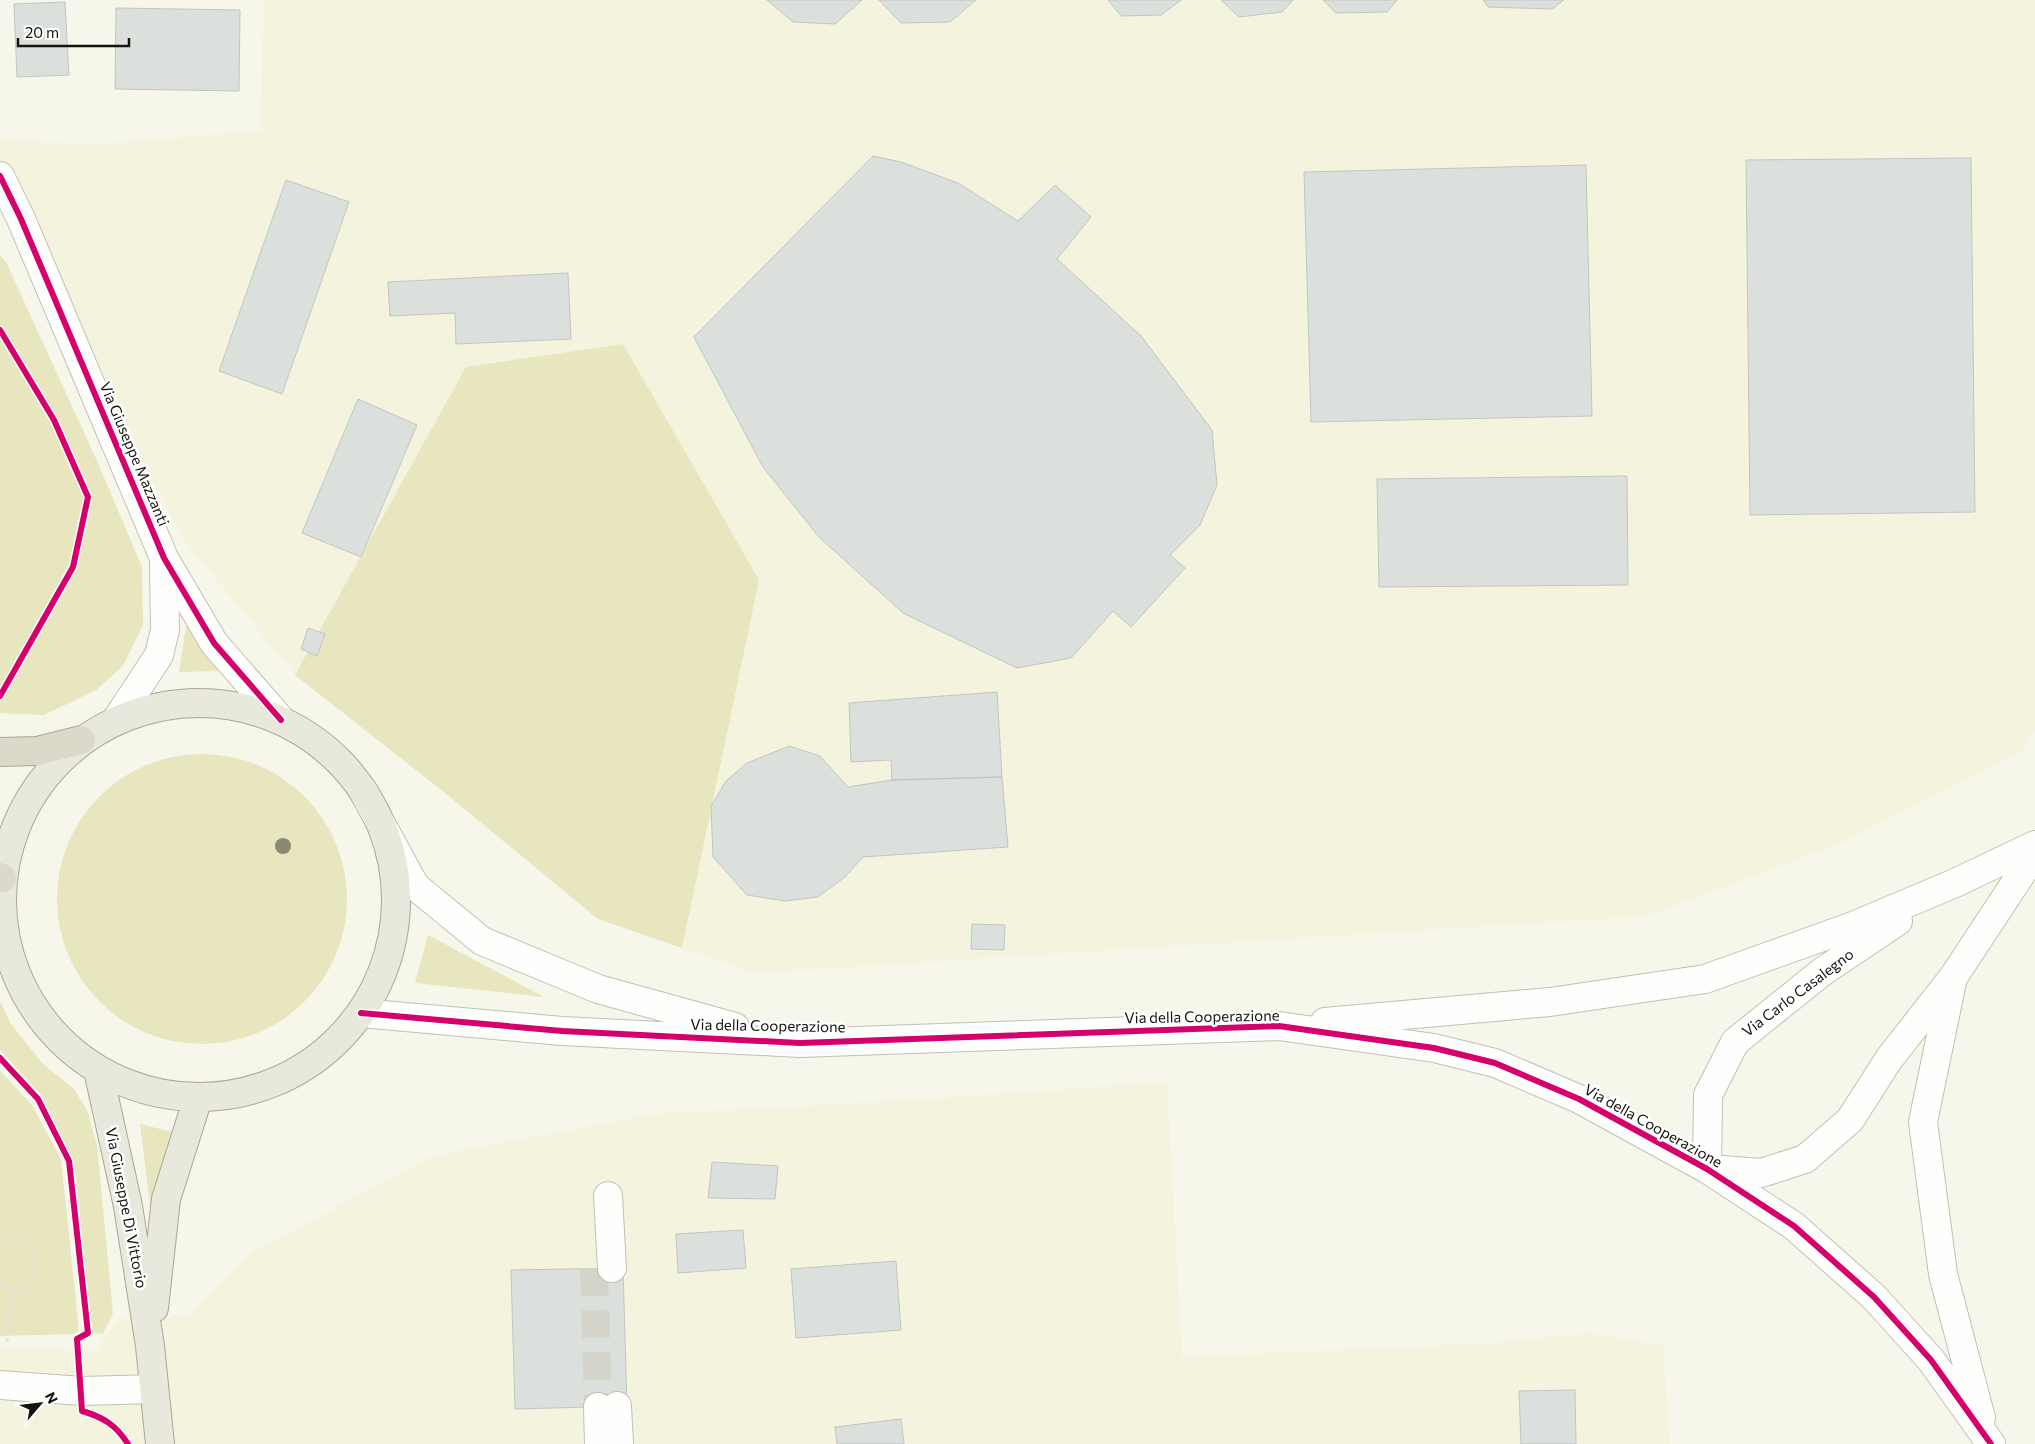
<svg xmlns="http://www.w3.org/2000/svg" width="2035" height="1444" font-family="Commissioner,sans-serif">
<rect width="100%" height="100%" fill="#f6f6eb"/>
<path fill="#f3f3de" d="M264 0H2035V731L2024 749 1839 844 1647 916 755 973 598 919 444 792 295 675 184 540 65 311 0 171V140L96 144 260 131Z
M1167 1082 1182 1357 1493 1343 1592 1333 1663 1345 1670 1444H0V1347L95 1351 119 1318 191 1314 252 1252 433 1156 654 1114 909 1100Z"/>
<path fill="#e7e6be" d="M0 255 6 262 97 461 142 567 143 625 123 666 96 690 44 715 0 713Z
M623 344 759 580 682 948 598 919 444 792 295 675 466 367Z
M187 621 222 671 179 672Z
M57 899a145 145 0 1 1 290 0a145 145 0 1 1-290 0Z
M428 935 544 997 415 983Z
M0 1001 11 1024 42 1063 74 1089 87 1110 97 1145 113 1314 103 1334 92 1333 74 1161 42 1096 0 1050Z
M0 1071 32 1105 61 1159 79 1331 74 1334 0 1336Z
M140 1124 176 1133 150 1205Z"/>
<path fill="#dce0dd" stroke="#c2c6c3" d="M767 0H862L835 24 793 22Z
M879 0H976L950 22 901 23Z
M1108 0H1181L1161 15 1121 16Z
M1221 0H1293L1282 12 1239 17Z
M1323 0H1397L1387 12 1336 13Z
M1483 0H1564L1552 9 1488 7Z
M65 2 69 75 17 77 14 4Z
M116 8 240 10 239 91 115 89Z
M873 156 901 162 958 183 1018 221 1055 185 1091 217 1057 259 1141 336 1212 430 1217 485 1200 525 1170 555 1185 568 1131 627 1113 611 1071 658 1017 668 903 613 819 537 763 467 694 337Z
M1971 158 1975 512 1750 515 1746 160Z
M1586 165 1592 416 1311 422 1304 172Z
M286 180 349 202 282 394 219 371Z
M568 273 571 339 456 344 455 313 390 316 388 282Z
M358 399 417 425 361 557 302 533Z
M1627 476 1628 585 1379 587 1377 479Z
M308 628 325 634 317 656 301 649Z
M997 692 1002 777 892 780 891 760 851 762 849 703Z
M789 746 820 756 848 787 892 780 1002 777 1008 847 863 857 845 877 818 897 785 901 747 895 713 857 711 806 726 781 747 763Z
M972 924 1005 925 1004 950 971 949Z
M712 1162 778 1166 775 1199 708 1198Z
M743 1230 746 1268 678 1273 676 1234Z
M896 1261 901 1330 796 1338 791 1269Z
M623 1268 627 1406 515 1409 511 1270Z
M1575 1390 1576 1444H1521L1519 1391Z
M901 1419 904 1444H837L835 1427Z"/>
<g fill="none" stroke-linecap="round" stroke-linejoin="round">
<path stroke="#d4d4ca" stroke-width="28" stroke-dasharray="28 14" stroke-linecap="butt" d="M594 1268 598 1407"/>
<g stroke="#c0c0b7" stroke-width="30">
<path id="minor" d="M0 176 21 219 164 558 214 643 281 720
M117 719 159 655 165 630 164 562
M362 789 415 886 482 941 598 989 735 1027
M1952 982 1923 1122 1943 1274 1981 1418
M361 1013 562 1031 800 1043 1279 1026 1434 1048 1495 1063 1579 1099 1707 1169 1794 1226 1874 1297 1931 1360 1991 1444
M1325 1022 1550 1002 1705 979 1853 926 1955 883 2035 845
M1707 1169 1708 1095 1735 1042 1822 972 1898 921
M1709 1169 1761 1173 1805 1159 1850 1120 1889 1059 1954 976 2035 853
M608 1196 612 1268
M0 1385 82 1391 154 1389
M617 1406 619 1444
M598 1407 599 1444"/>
</g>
<g stroke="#a8a793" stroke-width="30">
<path id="major" d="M2 900a197 197 0 1 1 394 0a197 197 0 1 1-394 0Z
M98 1070 128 1206 150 1346 160 1444
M154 1308 166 1199 198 1098"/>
</g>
<g stroke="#a8a793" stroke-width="30">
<path id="highway" d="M0 752 37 751 81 740
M0 877 2 878"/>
</g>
<path stroke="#e2e2df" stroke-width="3" stroke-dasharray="4 4" stroke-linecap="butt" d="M0 1244C49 1222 44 1309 0 1285
M7 1342 12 1289"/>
<use href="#minor" stroke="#fefefc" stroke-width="28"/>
<use href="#major" stroke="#e8e8dd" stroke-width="28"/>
<use href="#highway" stroke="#dad9ca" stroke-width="28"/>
<g stroke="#fff" stroke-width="9">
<path id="cycleway" d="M0 176 21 219 164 558 214 643 281 720
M0 330 54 420 88 497 73 567 0 696
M361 1013 562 1031 800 1043 1279 1026 1434 1048 1495 1063 1579 1099 1707 1169 1794 1226 1874 1297 1931 1360 1991 1444
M0 1058 38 1099 69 1161 88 1333 77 1339 82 1411C103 1417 116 1425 128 1444"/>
</g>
<use href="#cycleway" stroke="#d6006c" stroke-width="6"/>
</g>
<circle fill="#8a8973" cx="283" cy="846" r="8"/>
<g text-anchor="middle" stroke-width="5" stroke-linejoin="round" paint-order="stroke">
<g font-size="15" fill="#14130d" stroke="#fff">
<text transform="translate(134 454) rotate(67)" y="5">Via Giuseppe Mazzanti</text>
<text transform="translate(1798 993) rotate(-37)" y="5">Via Carlo Casalegno</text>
<text transform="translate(1202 1017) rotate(-1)" y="5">Via della Cooperazione</text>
<text transform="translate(768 1026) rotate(1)" y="5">Via della Cooperazione</text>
<text transform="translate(1653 1126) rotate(29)" y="5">Via della Cooperazione</text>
<text transform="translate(126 1208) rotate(79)" y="5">Via Giuseppe Di Vittorio</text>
</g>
</g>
<g transform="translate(40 1404) rotate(62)" stroke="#ffffff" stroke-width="4" paint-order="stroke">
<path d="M0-4L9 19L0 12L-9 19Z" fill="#14130d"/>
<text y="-8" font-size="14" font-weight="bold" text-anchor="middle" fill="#14130d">N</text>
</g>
<path d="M18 38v8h111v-8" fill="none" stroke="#14130d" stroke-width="2.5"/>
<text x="25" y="38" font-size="15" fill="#14130d" stroke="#ffffff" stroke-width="4" paint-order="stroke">20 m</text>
</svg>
